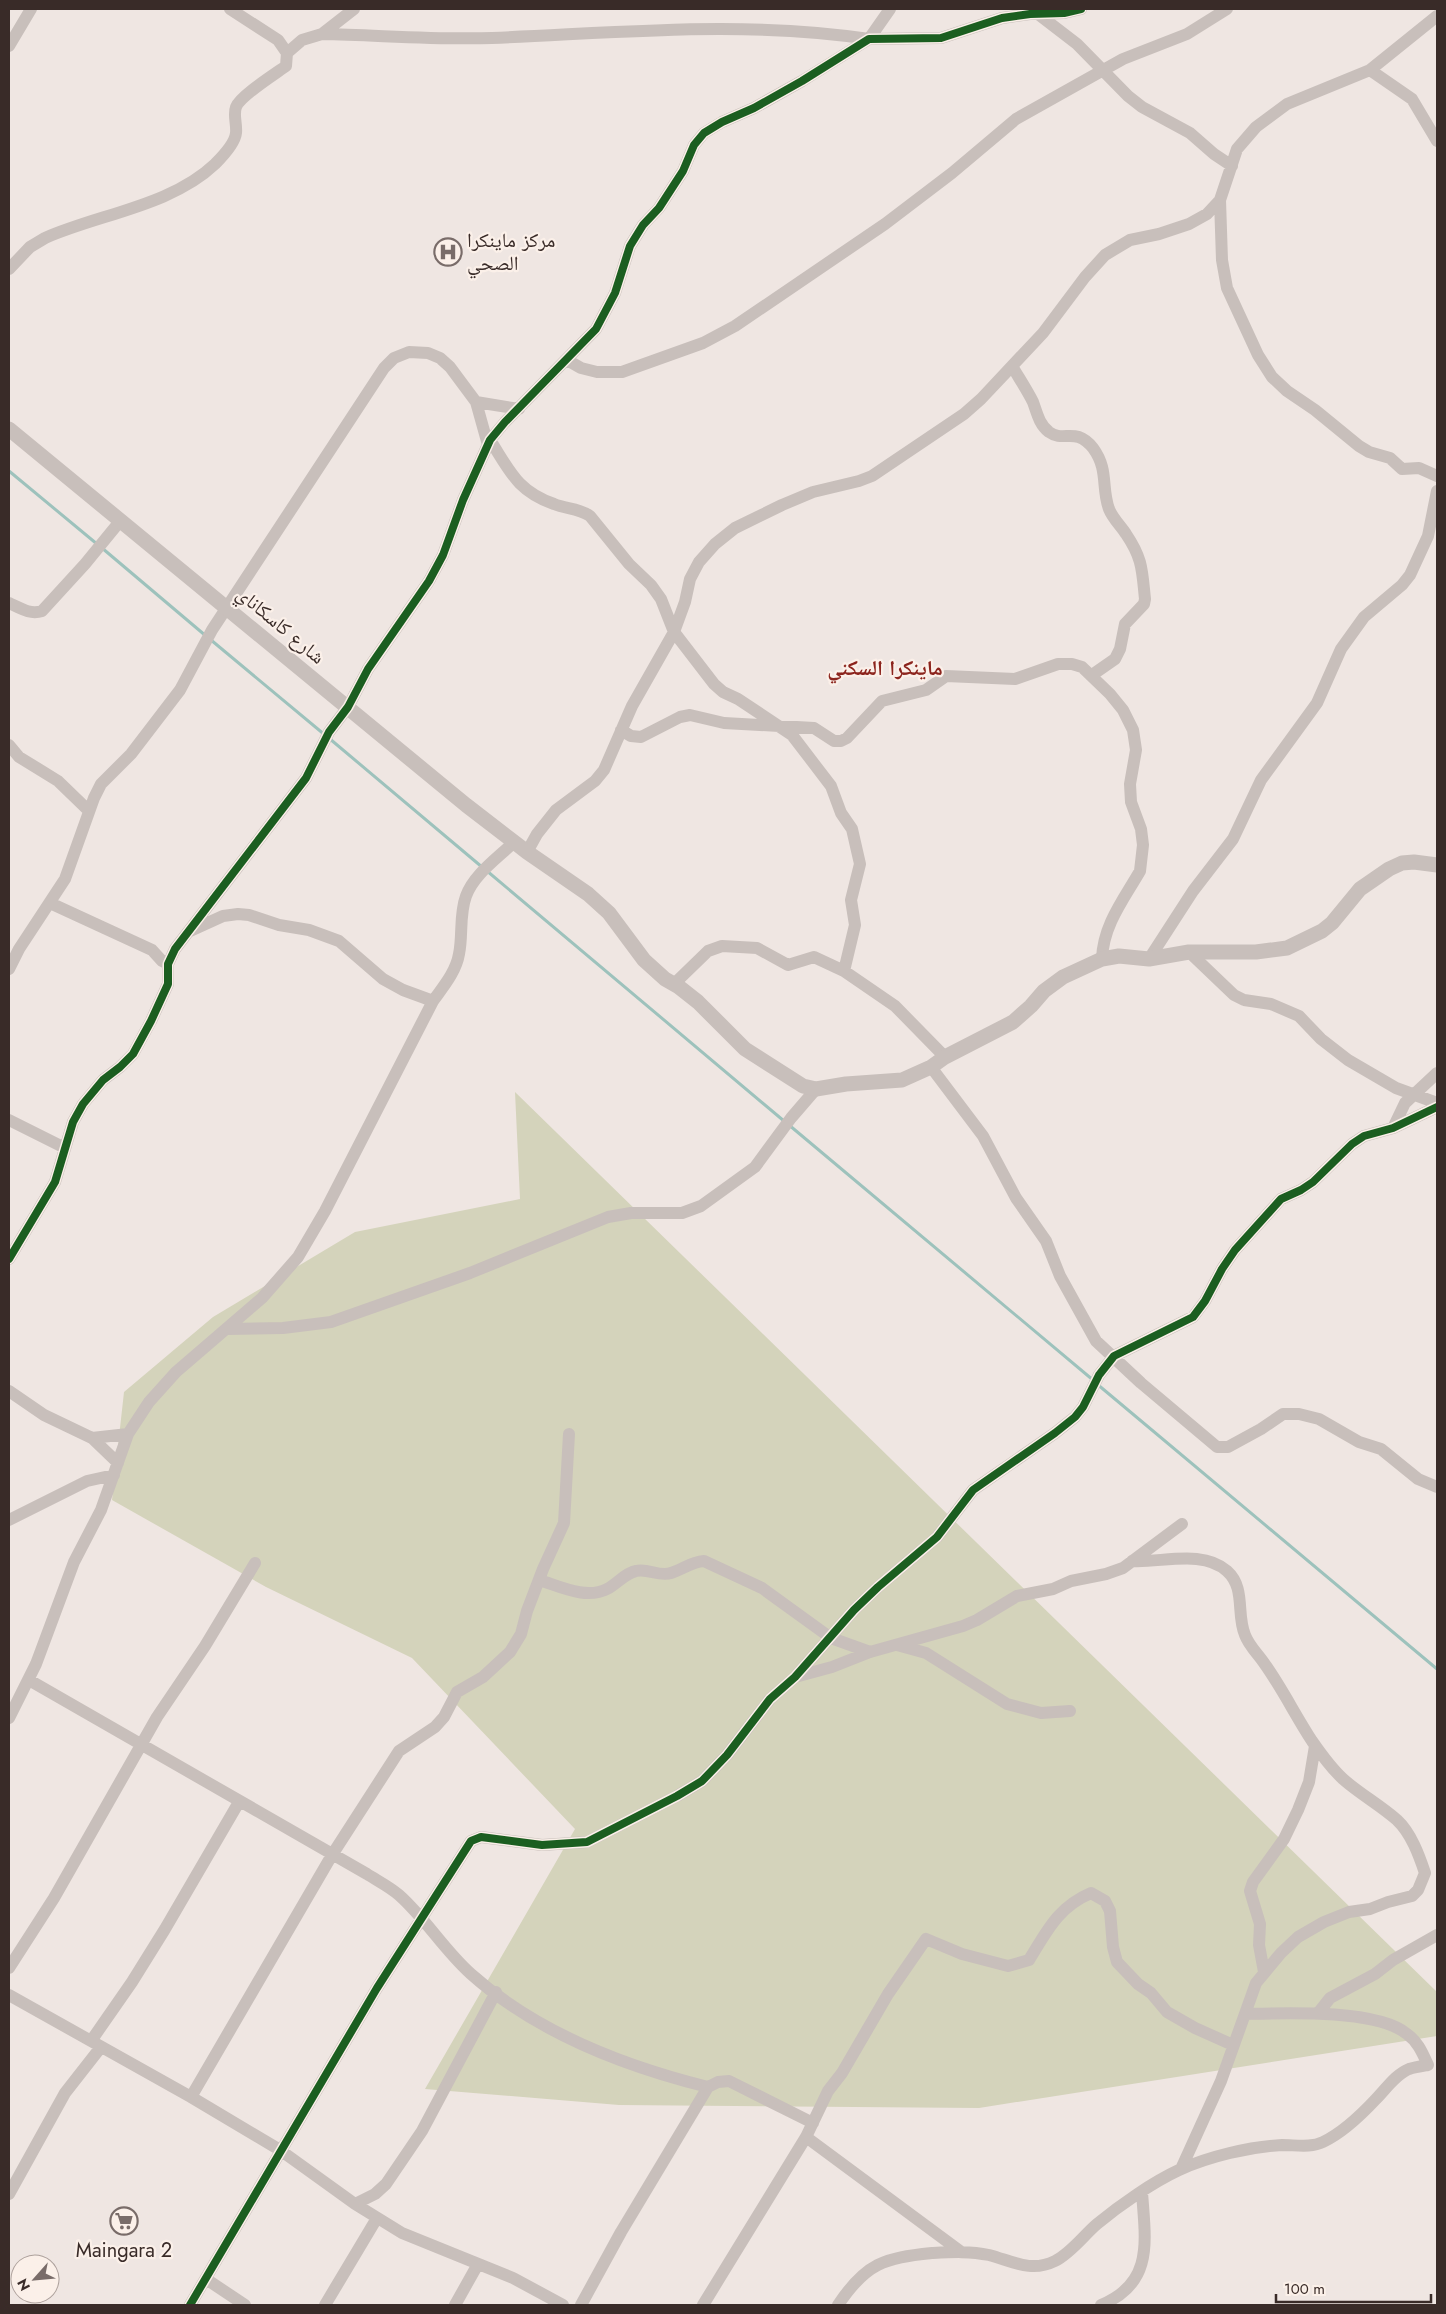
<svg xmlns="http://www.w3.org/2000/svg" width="1446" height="2314" font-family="Jost,'Noto Naskh Arabic',sans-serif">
<rect width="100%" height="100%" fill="#efe6e2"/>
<path fill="#d4d3bb" d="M515 1092 1437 1992V2036L979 2108 619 2105 425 2089 575 1829 412 1658 266 1587 112 1500 124 1392 213 1317 355 1232 520 1199Z"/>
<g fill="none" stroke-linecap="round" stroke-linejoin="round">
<path stroke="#9dc2bc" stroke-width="3" d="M9 471 97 544
M102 548 206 636
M211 640 325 735
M330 739 482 867
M487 871 784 1121
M789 1125 1093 1380
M1097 1384 1437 1669"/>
<path stroke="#c8bfbb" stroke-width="12" d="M230 9 278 40 287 53
M1038 14 1077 44 1128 96 1142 107 1190 133 1214 154 1232 166
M322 34C378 35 436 40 492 38 618 33 744 20 869 39L890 9
M9 46 31 9
M1370 70 1412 99 1437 141
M1220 200 1222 260 1227 288 1258 355 1272 377 1287 391 1315 410 1359 446 1369 452 1390 458 1402 469 1419 468 1437 476
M9 269 30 247 45 238C99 214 171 206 215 164 222 157 235 143 236 133 237 124 233 115 236 107 240 96 275 74 286 66L287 53 302 40 322 34 354 9
M567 360 581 368 597 372H622L703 343 735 326 885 224 952 173 1016 119 1123 59 1187 34 1227 9
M1012 366C1019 378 1027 390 1033 402 1037 413 1039 424 1049 432 1064 443 1075 426 1093 448 1109 470 1101 487 1109 509 1113 519 1121 526 1126 534 1143 559 1142 571 1145 599L1144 604 1125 624 1120 649 1115 659 1092 675
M476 402 519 409
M490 440C510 471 517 491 554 504 566 509 579 508 590 516L629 564 651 585 661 599 674 632 714 684 723 692 738 699 792 735 831 786 841 813 852 829 860 864 851 900 855 925 844 971
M9 603C20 608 30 615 42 611L85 564 121 520
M621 730 631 736 641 737 680 717 690 715 724 723 814 728 834 741H841L847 738 882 701 926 690 946 676 1015 679 1058 664H1072L1082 667 1110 694 1123 710 1133 730 1136 750 1130 784 1131 802 1141 829 1143 845 1140 871C1124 899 1103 925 1102 959
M9 745 19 757 58 781 89 811
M527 852 537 834 556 810 595 781 604 770 632 706 674 632 685 602 690 579 699 562 715 544 735 528 782 505 813 492 859 481 872 476 964 414 981 399 1043 333 1085 277 1105 255 1130 240 1159 234 1189 224 1207 214 1220 200 1237 149 1256 127 1287 104 1370 70 1437 16
M50 903 152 950 162 961 168 964
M190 931 223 916 238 914 249 915 279 925 309 930 339 941 383 979 403 990 433 1001
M1189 952 1234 995 1244 1000 1271 1004 1299 1016 1321 1039 1348 1060 1396 1088 1437 1103
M1149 959 1193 891 1233 839 1261 780 1317 703 1341 649 1364 617 1402 585 1410 575 1428 536 1437 491
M9 969 19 949 65 879 94 798 101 784 131 754 180 690 212 630 384 368 394 358 409 352 428 353 440 358 450 367 476 402 488 445
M674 984 708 951 722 946 757 948 788 965 814 957 844 971 895 1006 945 1057
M931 1067 983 1136 1016 1198 1046 1241 1060 1276 1096 1341 1141 1383 1217 1447H1228L1261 1429 1283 1414H1299L1319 1419 1359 1442 1381 1449 1418 1479 1437 1487
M9 1120 65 1148
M1393 1128 1405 1103 1437 1073
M9 1259 55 1182 73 1122 83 1104 103 1080 120 1067 133 1054 151 1021 168 984V964L175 949 306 778 329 732 348 707 368 669 429 581 443 555 463 500 490 440 505 422 596 329 615 293 630 246 643 225 659 208 683 171 694 145 704 133 722 122 754 108 802 81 869 39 941 38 1002 18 1030 14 1064 13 1081 9
M226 1329 283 1328 331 1322 470 1273 608 1217 631 1213H682L701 1206 755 1167 791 1118 816 1089
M9 1391 44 1415 92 1438 118 1463
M92 1438 128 1434
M9 1520 87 1481 114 1475
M1132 1561C1161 1563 1203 1549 1227 1571 1246 1588 1236 1614 1245 1635 1249 1646 1258 1654 1264 1663 1282 1688 1295 1715 1312 1741 1321 1754 1331 1768 1343 1779 1360 1794 1380 1805 1397 1820 1411 1833 1419 1855 1425 1873L1418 1890 1412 1896 1388 1902 1370 1909 1349 1912 1324 1922 1298 1937 1281 1953 1256 1983 1221 2081 1181 2169
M539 1580C559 1586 586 1600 607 1589 617 1584 625 1573 636 1571 648 1568 659 1577 671 1573 683 1569 691 1562 704 1561L762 1588 831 1638 870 1652
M897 1645 926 1653 1007 1704 1041 1713 1070 1711
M795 1677 832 1667 870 1652 963 1626 977 1620 1017 1596 1053 1589 1071 1581 1106 1574 1123 1568 1182 1524
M29 1680 367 1874C378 1881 390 1887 399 1895 426 1919 444 1950 471 1974 537 2033 623 2066 708 2087
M9 1718 36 1664 74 1562 101 1510 128 1434 149 1402 176 1372 262 1298 298 1257 325 1211 433 1001C443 987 456 972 459 954 463 935 459 915 466 896 474 874 498 858 514 842
M9 1968 54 1898 157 1717 205 1646 255 1563
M1264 1972 1259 1945 1260 1924 1250 1891 1253 1882 1284 1839 1298 1810 1309 1782 1315 1746
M9 1995 191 2097 280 2150 355 2204 402 2233 513 2278 563 2305
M1319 2012 1330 1998 1375 1974 1393 1960 1437 1935
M91 2041 132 1982 165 1929 239 1802
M191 2097 332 1855 399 1751 435 1727 444 1717 457 1692 483 1677 510 1652 521 1634 527 1611 543 1569 564 1523 569 1434
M806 2137 960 2251
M9 2194 65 2093 101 2047
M355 2204 375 2194 386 2184 422 2131 496 1992
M206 2279 245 2305
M190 2305 377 1988 471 1841 481 1837 542 1845 587 1842 677 1796 702 1781 727 1755 770 1699 795 1677 854 1610 878 1587 937 1537 973 1490 1055 1433 1075 1417 1083 1407 1099 1375 1114 1356 1193 1317 1205 1301 1222 1269 1235 1250 1281 1199 1301 1190 1313 1182 1352 1144 1364 1136 1393 1128 1437 1107
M325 2305 377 2218
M455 2305 478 2264
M581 2305 621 2232 708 2087 718 2082 729 2081 813 2123
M703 2305 806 2137 828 2091 842 2073 888 1994 926 1939 962 1954 1008 1966 1029 1960C1047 1931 1058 1907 1091 1893L1105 1901 1110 1911 1113 1947 1117 1962 1138 1984 1151 1993 1167 2012 1195 2028 1233 2045
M838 2305C866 2263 884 2258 932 2253 952 2252 970 2251 989 2255 1012 2261 1031 2273 1055 2261 1071 2253 1084 2235 1097 2224 1120 2205 1153 2182 1179 2170 1210 2156 1249 2147 1282 2145 1296 2145 1311 2148 1323 2142 1342 2133 1362 2114 1376 2099 1386 2089 1396 2074 1409 2069 1415 2067 1422 2066 1428 2065 1422 2052 1418 2042 1407 2034 1377 2009 1284 2013 1246 2014
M1101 2305C1155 2283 1145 2239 1142 2192"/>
<path stroke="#c8bfbb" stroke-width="15" d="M9 429 466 805 527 852 588 894 609 913 644 960 665 979 679 987 698 1002 745 1049 803 1086 816 1089 846 1084 902 1080 931 1067 945 1057 1013 1022 1031 1006 1044 991 1063 977 1102 959 1119 956 1149 959 1189 952H1256L1287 948 1322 931 1332 923 1360 889 1389 869 1402 863 1414 862 1437 865"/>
<g stroke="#fbf0e9" stroke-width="11">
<path id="cycleway" d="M9 1259 55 1182 73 1122 83 1104 103 1080 120 1067 133 1054 151 1021 168 984V964L175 949 306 778 329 732 348 707 368 669 429 581 443 555 463 500 490 440 505 422 596 329 615 293 630 246 643 225 659 208 683 171 694 145 704 133 722 122 754 108 802 81 869 39 941 38 1002 18 1030 14 1064 13 1081 9
M190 2305 377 1988 471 1841 481 1837 542 1845 587 1842 677 1796 702 1781 727 1755 770 1699 795 1677 854 1610 878 1587 937 1537 973 1490 1055 1433 1075 1417 1083 1407 1099 1375 1114 1356 1193 1317 1205 1301 1222 1269 1235 1250 1281 1199 1301 1190 1313 1182 1352 1144 1364 1136 1393 1128 1437 1107"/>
</g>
<use href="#cycleway" stroke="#1b5e20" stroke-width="8"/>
</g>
<defs>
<g id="hospital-ring" transform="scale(1.4375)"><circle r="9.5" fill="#fbf0e9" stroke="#796c69" stroke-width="1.5"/><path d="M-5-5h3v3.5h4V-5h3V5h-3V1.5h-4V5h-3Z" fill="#796c69"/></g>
<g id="supermarket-ring" transform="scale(1.4375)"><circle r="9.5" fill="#fbf0e9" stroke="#796c69" stroke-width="1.5"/><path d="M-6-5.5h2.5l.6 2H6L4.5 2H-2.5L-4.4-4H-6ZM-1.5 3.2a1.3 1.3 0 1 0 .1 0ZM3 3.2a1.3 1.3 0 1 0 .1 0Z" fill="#796c69"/></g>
</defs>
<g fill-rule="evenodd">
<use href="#hospital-ring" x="448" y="252"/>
<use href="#supermarket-ring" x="124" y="2221"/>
</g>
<g text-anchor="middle" stroke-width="4.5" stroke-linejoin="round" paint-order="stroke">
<g font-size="20" fill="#392b28" stroke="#fbf0e9" text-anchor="start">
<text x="467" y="247">مركز ماينكرا<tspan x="467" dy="23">الصحي</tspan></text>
<text x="124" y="2257" text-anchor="middle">Maingara 2</text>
</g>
<g font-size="20" fill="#392b28" stroke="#fbf0e9">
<text transform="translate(281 625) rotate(40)" y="7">شارع كاسكاناي</text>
</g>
<g font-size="21" font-weight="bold" fill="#8c241d" stroke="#fbf0e9">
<text x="885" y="675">ماينكرا السكني</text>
</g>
</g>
<rect width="1446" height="2314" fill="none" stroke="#392b28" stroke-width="20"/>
<g transform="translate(35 2279) rotate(243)"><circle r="24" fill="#fbf0e9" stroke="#ada19c"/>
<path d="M0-4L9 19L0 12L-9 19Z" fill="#796c69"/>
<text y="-8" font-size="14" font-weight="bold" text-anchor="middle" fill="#392b28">N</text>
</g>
<path d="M1276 2294v8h155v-8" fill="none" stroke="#392b28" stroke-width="2.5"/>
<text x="1284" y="2294" font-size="15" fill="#392b28" stroke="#fbf0e9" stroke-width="4" paint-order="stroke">100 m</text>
</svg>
